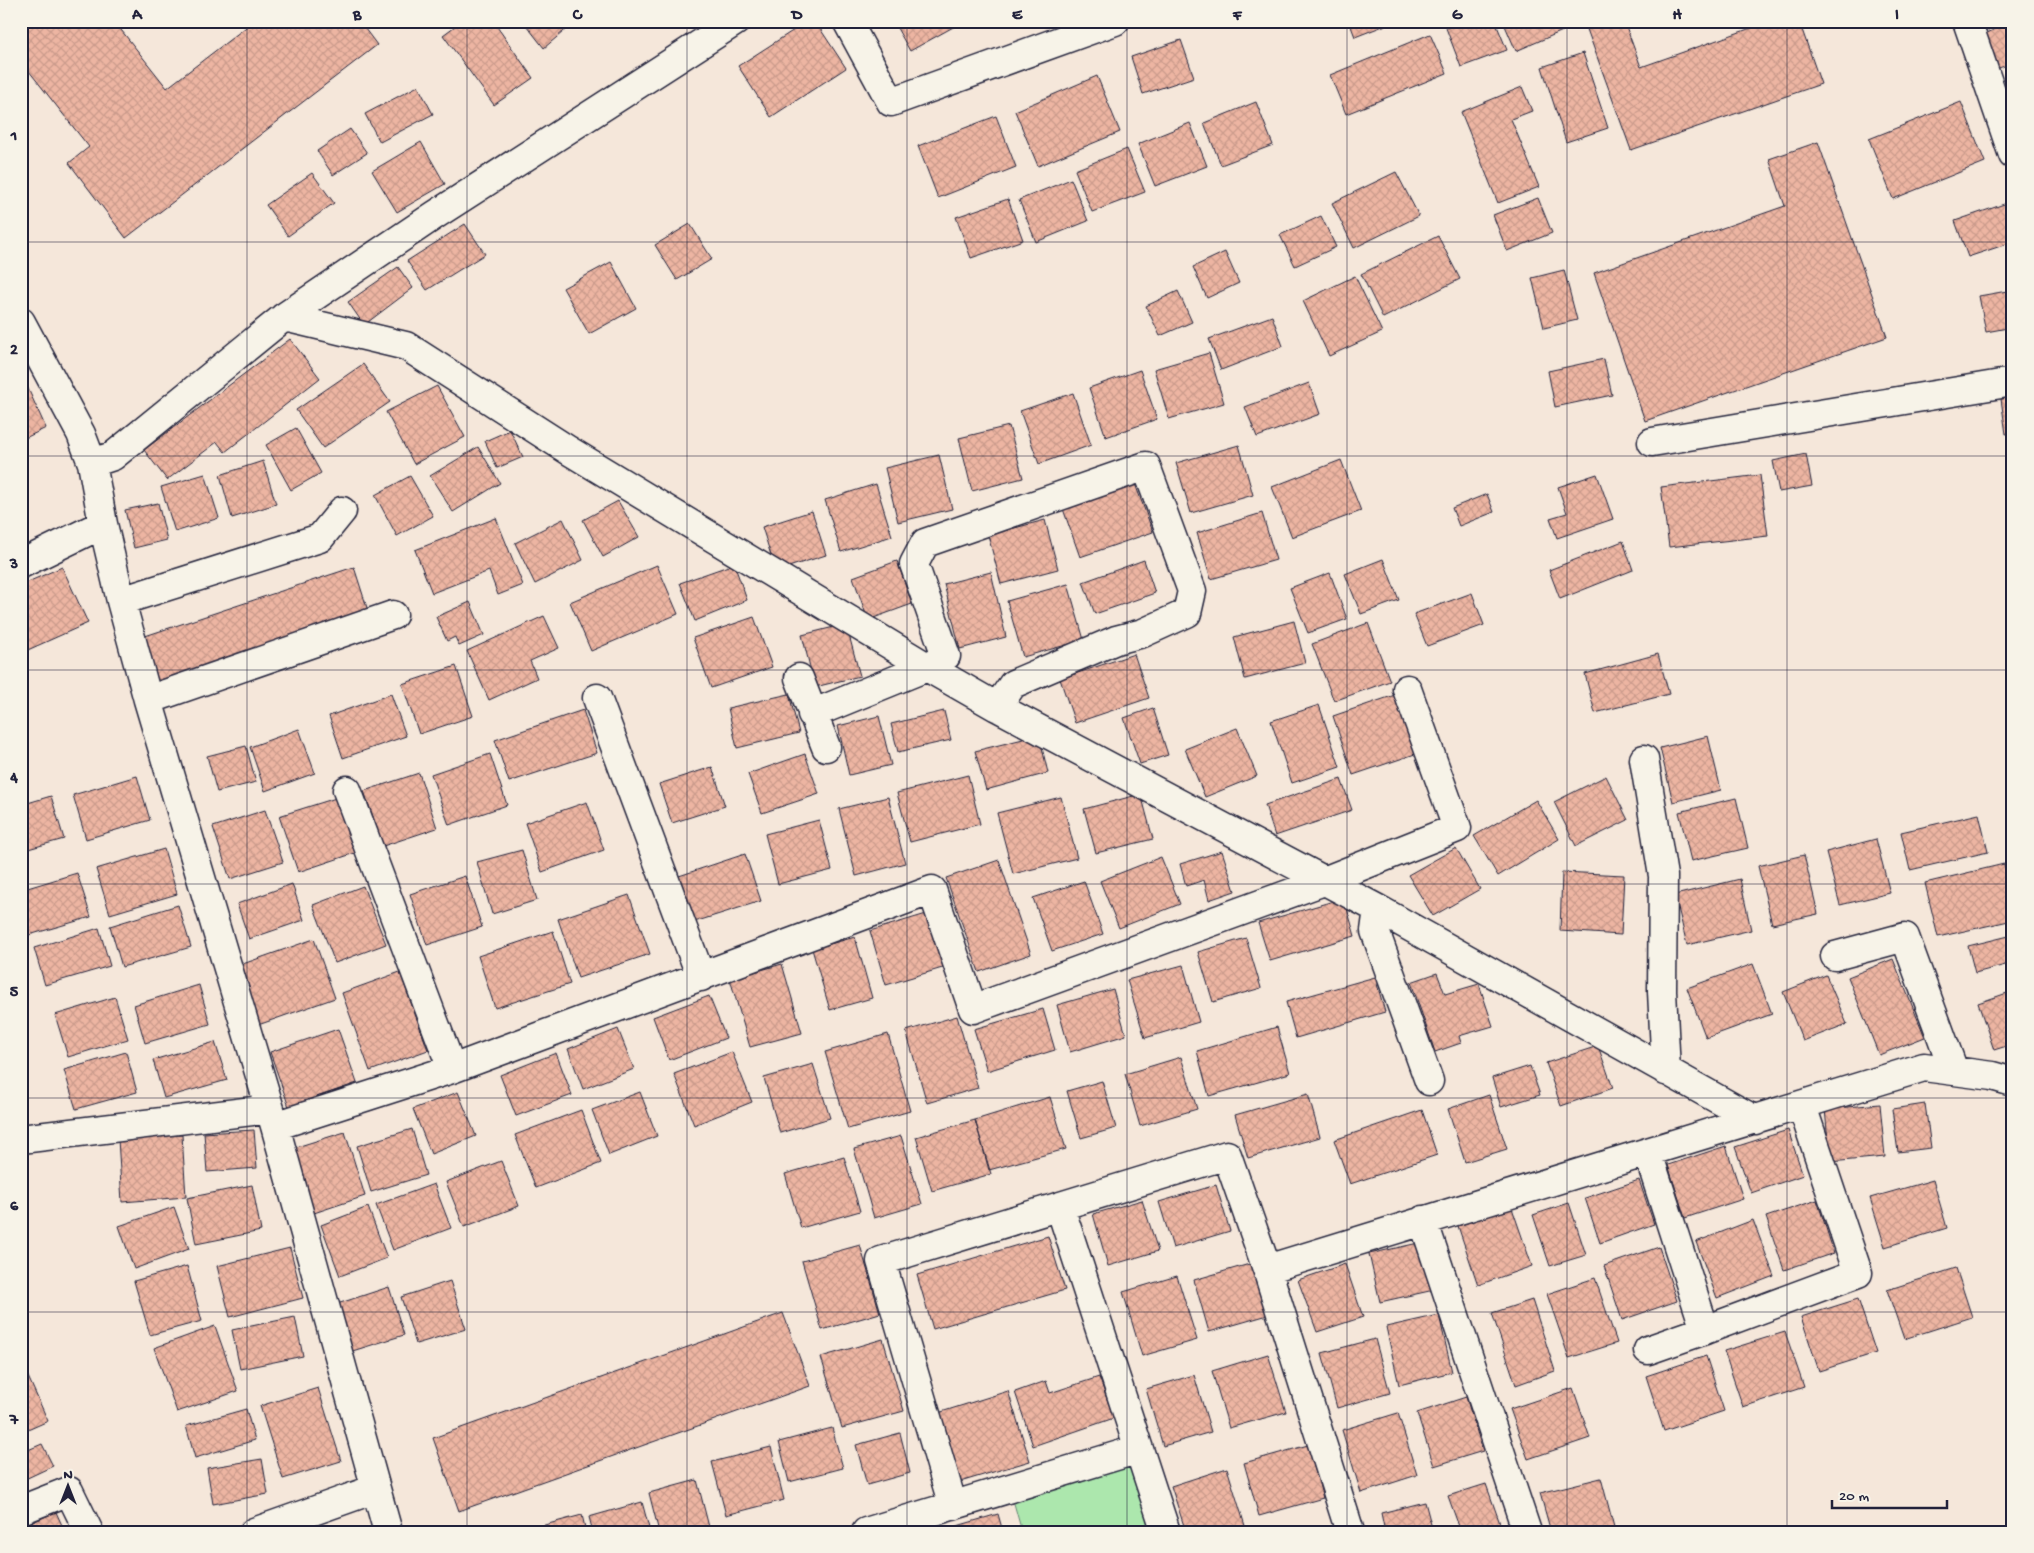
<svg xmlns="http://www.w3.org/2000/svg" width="2034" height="1553" font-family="'Gochi Hand',sans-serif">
<defs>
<pattern id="building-cross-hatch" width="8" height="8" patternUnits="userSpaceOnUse" patternTransform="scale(1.25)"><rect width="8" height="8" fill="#edb5a2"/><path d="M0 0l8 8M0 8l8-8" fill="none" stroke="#cb9b8c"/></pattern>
</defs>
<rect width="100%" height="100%" fill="#f5e7da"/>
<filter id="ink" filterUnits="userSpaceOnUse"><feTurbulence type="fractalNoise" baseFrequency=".02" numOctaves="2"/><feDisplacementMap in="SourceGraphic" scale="10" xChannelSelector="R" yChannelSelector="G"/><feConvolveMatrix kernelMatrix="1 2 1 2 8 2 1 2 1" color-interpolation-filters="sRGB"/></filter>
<g filter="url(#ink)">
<path fill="#ace7ad" stroke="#678474" d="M1139 1449 1166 1532H1022L1010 1489Z"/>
<path fill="url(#building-cross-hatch)" stroke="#22223b" d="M21 21H114L167 88 254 21H359L377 45 126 238 69 163 89 147 21 61Z
M462 21H493L533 78 494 105 443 35Z
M523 21H576L544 48Z
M808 21H815L846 68 771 117 738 66Z
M893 21H964L910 51Z
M1349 21H1396L1355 37Z
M1465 21H1495L1507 50 1461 67 1446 28Z
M1503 21H1569L1572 27 1516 51Z
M1584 21H1624L1641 67 1771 21H1799L1821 84 1631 150Z
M2013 23V63L1993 70 1980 35Z
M1430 34 1447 73 1346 114 1330 75Z
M1181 40 1194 77 1143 94 1131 57Z
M1583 53 1608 128 1566 142 1542 67Z
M1097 76 1120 132 1038 166 1015 111Z
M418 86 433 114 380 142 365 114Z
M1522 87 1532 111 1511 119 1539 187 1498 203 1461 112Z
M1256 102 1273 145 1221 165 1204 123Z
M1961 102 1985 162 1893 199 1869 139Z
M996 116 1016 167 938 198 918 146Z
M1190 123 1207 166 1155 186 1138 144Z
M350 129 367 153 333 175 317 151Z
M421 142 445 184 397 212 372 171Z
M1818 142 1887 337 1645 421 1594 273 1785 206 1769 159Z
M1127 149 1145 192 1092 212 1075 170Z
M1396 172 1419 216 1354 248 1332 203Z
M312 173 334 203 288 236 266 205Z
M1071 179 1088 221 1036 242 1019 200Z
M1538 198 1552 233 1507 251 1493 215Z
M1008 199 1023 240 971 258 956 217Z
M2013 201V242L1968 257 1955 221Z
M1321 216 1336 247 1295 266 1280 235Z
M465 224 485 254 427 290 407 261Z
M690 224 712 259 677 280 655 245Z
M1438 236 1460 279 1383 318 1361 274Z
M1225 252 1239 283 1207 298 1193 267Z
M611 262 636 308 589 334 563 288Z
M398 267 413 288 364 325 348 302Z
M1564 270 1577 320 1544 328 1532 278Z
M1355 276 1382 332 1329 356 1303 301Z
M2013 290V327L1986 332 1979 296Z
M1178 291 1192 322 1160 336 1146 306Z
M1272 316 1283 346 1221 370 1209 339Z
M290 339 320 378 225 452 217 442 167 480 144 450Z
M1209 353 1224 403 1169 419 1154 369Z
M1604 359 1612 395 1555 407 1548 371Z
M363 364 390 402 323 448 296 410Z
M1140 370 1157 419 1106 437 1089 388Z
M25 382 46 428 21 440V384Z
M1309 383 1320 414 1257 437 1245 407Z
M437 386 465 437 414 464 386 412Z
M1073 393 1091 445 1039 464 1020 411Z
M2013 397V433L2006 434 2001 399Z
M1009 426 1023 478 972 491 959 438Z
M296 428 321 473 291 490 266 445Z
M510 430 523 457 497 468 485 441Z
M1239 445 1253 495 1191 513 1176 463Z
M478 447 500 483 453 512 430 476Z
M1806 454 1812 486 1779 492 1773 461Z
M939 455 952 509 898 522 885 468Z
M1341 460 1361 511 1292 537 1272 487Z
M263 461 276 504 232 518 220 475Z
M205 474 219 518 175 532 161 487Z
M1597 474 1613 519 1557 538 1550 518 1567 513 1558 487Z
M1760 475 1768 536 1669 547 1661 487Z
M410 476 433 516 397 536 375 495Z
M1134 481 1153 532 1080 557 1062 506Z
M876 484 892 536 841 552 825 500Z
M1487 494 1494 512 1459 526 1452 508Z
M618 501 639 537 603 557 583 520Z
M158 503 167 540 134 548 125 510Z
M812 511 826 555 776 571 762 527Z
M1262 513 1276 560 1211 579 1197 533Z
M496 518 523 585 498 595 489 571 432 593 415 550Z
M563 519 583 560 535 584 515 543Z
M1045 520 1058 569 1001 584 988 535Z
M1623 541 1633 570 1560 599 1549 570Z
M1383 559 1399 600 1361 614 1345 574Z
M1144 560 1155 593 1095 614 1083 582Z
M897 561 912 604 868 620 853 577Z
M734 564 747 600 695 621 680 583Z
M657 565 678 614 591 651 570 602Z
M62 567 88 623 21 653V585Z
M354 567 369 614 152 686 136 639Z
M991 572 1006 637 960 649 944 584Z
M1330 573 1347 619 1308 633 1290 588Z
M1068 584 1084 640 1023 657 1007 601Z
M1472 593 1484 625 1427 646 1414 614Z
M470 602 484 635 459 646 455 637 447 641 436 617Z
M544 616 559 648 530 661 537 678 489 700 467 651Z
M754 617 772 667 711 688 693 638Z
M1294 621 1305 663 1245 679 1234 637Z
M1368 623 1390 681 1334 701 1312 644Z
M846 624 860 676 815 687 802 635Z
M1134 654 1149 698 1075 723 1060 679Z
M1658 654 1669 694 1595 713 1585 674Z
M456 666 473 716 419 734 402 684Z
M391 694 406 736 343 758 329 716Z
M789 694 799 733 737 748 728 708Z
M1395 695 1415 754 1353 775 1333 716Z
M1319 705 1340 767 1292 783 1271 721Z
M1153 708 1168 755 1140 764 1124 718Z
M583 710 597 753 509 782 495 740Z
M944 711 951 740 898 752 891 724Z
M879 716 891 765 849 775 838 726Z
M1237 728 1257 776 1205 797 1185 749Z
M299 729 315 773 265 791 250 747Z
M1039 735 1048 773 986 790 975 751Z
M1708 736 1721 790 1673 802 1660 748Z
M246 746 256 782 217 792 207 756Z
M490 754 507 805 449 825 431 774Z
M805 754 819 794 762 813 748 774Z
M712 767 725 806 672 823 659 784Z
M419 773 437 828 383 846 364 791Z
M968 775 980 824 910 842 897 793Z
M137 776 150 820 86 839 73 795Z
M1606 776 1628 820 1576 846 1554 802Z
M1341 779 1352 810 1275 836 1265 805Z
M2013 793V804L2008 795Z
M1141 794 1153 839 1096 853 1084 809Z
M51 796 64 839 21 851V805Z
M888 797 905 863 856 876 839 809Z
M1061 797 1077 858 1013 874 997 813Z
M336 798 355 853 298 872 279 816Z
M1736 798 1748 848 1691 861 1679 812Z
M1536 800 1559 839 1498 876 1474 836Z
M587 802 604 850 542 872 525 823Z
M265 810 283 862 230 879 213 827Z
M1979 814 1988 852 1910 870 1901 832Z
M819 820 832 870 778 884 765 834Z
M1876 839 1890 893 1840 905 1826 852Z
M1456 848 1480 889 1433 916 1408 875Z
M164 849 177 894 110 914 96 869Z
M522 850 537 900 492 914 477 862Z
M1222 851 1235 891 1209 900 1204 880 1186 886 1180 864Z
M745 854 761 901 688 924 673 878Z
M1804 855 1818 914 1772 924 1758 866Z
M1161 857 1180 904 1119 928 1100 881Z
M999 860 1031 954 979 972 946 878Z
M2004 864 2013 901V920L1938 937 1925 883Z
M1562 872 1624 875 1621 935 1560 931Z
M77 873 91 917 22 937 21 890Z
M465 876 482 927 427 945 410 894Z
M1740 879 1751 930 1687 945 1675 895Z
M1084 881 1103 934 1052 951 1033 898Z
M292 884 304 920 249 939 237 904Z
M363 886 386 944 335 963 313 905Z
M629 895 650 954 578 978 558 919Z
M1344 898 1355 936 1270 961 1258 923Z
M178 905 191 947 122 967 110 926Z
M933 912 949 966 886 985 870 931Z
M99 928 110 966 45 985 34 948Z
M553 931 570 984 495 1008 478 956Z
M2013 935V963L1975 973 1968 946Z
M855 937 872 998 830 1010 812 949Z
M1246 938 1261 988 1213 1002 1198 952Z
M314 939 335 998 258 1025 237 966Z
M1893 959 1925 1037 1879 1055 1848 977Z
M782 964 802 1033 750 1047 730 979Z
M1753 964 1772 1014 1706 1038 1687 988Z
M1183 965 1199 1022 1145 1038 1127 980Z
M400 972 428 1050 370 1071 342 993Z
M1437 973 1445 994 1479 984 1493 1026 1459 1036 1461 1043 1435 1052 1411 982Z
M1826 975 1847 1024 1803 1041 1783 992Z
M1375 977 1385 1012 1296 1038 1286 1002Z
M199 985 210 1024 145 1043 134 1005Z
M1113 989 1126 1035 1070 1052 1057 1005Z
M2013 991V1044L1994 1050 1978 1003Z
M709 996 726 1038 669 1060 653 1017Z
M115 997 128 1039 68 1057 55 1015Z
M1043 1009 1055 1050 987 1071 974 1029Z
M957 1016 978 1088 927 1103 906 1031Z
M1277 1027 1290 1073 1209 1096 1197 1051Z
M338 1029 357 1083 289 1107 270 1052Z
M618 1029 634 1069 583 1089 568 1049Z
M888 1034 910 1111 848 1129 825 1052Z
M215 1042 227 1080 164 1098 153 1060Z
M1598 1046 1613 1088 1561 1106 1546 1063Z
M126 1052 137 1092 76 1109 64 1070Z
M732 1052 752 1102 694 1125 674 1074Z
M556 1053 572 1095 516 1116 500 1075Z
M1181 1057 1197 1109 1140 1126 1125 1074Z
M813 1064 830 1118 780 1133 764 1078Z
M1530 1066 1540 1095 1501 1107 1492 1078Z
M1102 1081 1116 1128 1081 1138 1067 1091Z
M458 1092 476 1136 431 1154 413 1109Z
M640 1092 657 1136 609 1155 592 1110Z
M1308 1094 1320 1137 1248 1158 1235 1115Z
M1489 1095 1507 1149 1465 1162 1448 1109Z
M1050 1097 1066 1149 989 1170 975 1120Z
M1880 1104 1885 1157 1830 1162 1825 1109Z
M1925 1104 1931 1148 1898 1152 1892 1109Z
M581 1110 601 1163 536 1188 515 1135Z
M1422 1110 1437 1155 1350 1184 1334 1140Z
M975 1120 991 1174 932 1191 916 1137Z
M412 1129 426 1175 371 1192 357 1146Z
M254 1130 257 1168 207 1172 204 1133Z
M1788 1130 1803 1175 1751 1193 1735 1147Z
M345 1132 365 1196 311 1214 290 1149Z
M182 1135 186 1197 122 1202 118 1139Z
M901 1136 922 1204 874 1218 854 1149Z
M1726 1146 1743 1199 1685 1218 1668 1165Z
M844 1157 860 1211 801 1228 785 1174Z
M501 1161 519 1206 464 1227 446 1182Z
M1639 1180 1654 1224 1600 1243 1585 1198Z
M1933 1180 1947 1228 1885 1247 1870 1198Z
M434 1184 451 1228 393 1250 376 1205Z
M252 1185 261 1231 196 1244 187 1198Z
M1216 1185 1230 1231 1173 1248 1159 1202Z
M1142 1200 1158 1251 1108 1266 1093 1214Z
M1817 1200 1834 1253 1784 1270 1766 1217Z
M1569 1203 1586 1255 1550 1266 1533 1215Z
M174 1207 189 1249 134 1269 119 1226Z
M368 1207 387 1258 340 1276 321 1225Z
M1512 1208 1532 1266 1478 1285 1458 1226Z
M1753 1220 1774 1276 1717 1298 1696 1242Z
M1048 1236 1065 1290 933 1329 917 1275Z
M1423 1242 1434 1290 1380 1302 1369 1254Z
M860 1245 880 1313 822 1330 802 1261Z
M1659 1247 1677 1301 1622 1320 1604 1266Z
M290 1248 303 1298 230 1317 217 1266Z
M1253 1263 1268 1315 1209 1332 1194 1280Z
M1345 1264 1363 1317 1317 1332 1298 1280Z
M187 1266 202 1321 150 1335 134 1281Z
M1956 1268 1972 1317 1904 1339 1887 1290Z
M1177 1276 1197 1340 1142 1356 1123 1292Z
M1595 1278 1617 1343 1569 1358 1547 1294Z
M450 1281 466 1329 416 1344 401 1297Z
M389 1287 404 1335 346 1353 331 1306Z
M1858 1299 1876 1353 1819 1371 1801 1317Z
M1532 1300 1555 1371 1516 1385 1492 1313Z
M783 1313 810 1386 459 1511 433 1438Z
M1439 1315 1452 1372 1399 1385 1386 1327Z
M295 1317 303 1356 240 1369 232 1330Z
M215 1326 238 1391 177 1412 154 1348Z
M1785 1332 1804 1387 1743 1407 1724 1351Z
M883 1339 904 1411 842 1428 821 1357Z
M1375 1339 1390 1393 1337 1408 1322 1353Z
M1268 1354 1286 1412 1229 1428 1212 1371Z
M1706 1356 1724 1411 1664 1431 1646 1376Z
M25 1370 48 1421 21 1433V1372Z
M1194 1375 1211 1432 1163 1446 1146 1389Z
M1099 1377 1114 1418 1033 1446 1015 1392 1046 1381 1050 1393Z
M318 1388 341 1461 283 1479 260 1406Z
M1573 1388 1590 1438 1528 1459 1510 1409Z
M1008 1391 1030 1461 960 1482 938 1413Z
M1466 1397 1483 1451 1434 1466 1417 1413Z
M246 1409 255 1440 195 1458 186 1426Z
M1398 1413 1417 1475 1361 1493 1342 1430Z
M832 1428 843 1468 789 1482 779 1442Z
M900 1433 910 1473 867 1485 856 1445Z
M42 1444 53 1466 21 1481V1453Z
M1308 1445 1323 1498 1259 1516 1244 1463Z
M771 1447 784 1500 726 1515 712 1462Z
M262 1459 268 1494 213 1504 207 1468Z
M1227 1468 1246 1529 1237 1532H1186L1171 1486Z
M1601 1478 1615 1531 1551 1532 1540 1493Z
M697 1480 710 1531 659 1532 649 1493Z
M1486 1484 1503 1532H1461L1448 1496Z
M642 1502 650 1532H593L589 1517Z
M1425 1502 1433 1532H1385L1381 1513Z
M56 1512 65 1532H21V1527Z
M998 1514 1003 1532H940V1531Z
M582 1515 586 1532H538L537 1527Z
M1333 1526 1335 1532H1312Z"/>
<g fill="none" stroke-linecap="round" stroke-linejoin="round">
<g stroke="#22223b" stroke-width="31">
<path id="minor" d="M847 21 891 102 1115 21
M1967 21 2013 155
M284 317 406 346 568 450 927 667 997 707 1378 909 1755 1120
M21 322 81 434 92 463 103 524 121 601 148 700 275 1126 388 1532
M1652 442 2013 382
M92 463 113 456 284 317 435 215 736 21
M21 564 103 524
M121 601 320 538 342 511
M799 678 826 747
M597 698 701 977
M148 700 393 615
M812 714 927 667 946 656 914 564 925 543 1146 466 1192 591 1187 613 1143 633 1116 640 1013 684 997 707
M1644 759 1663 876 1662 991 1666 1071
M347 790 452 1069
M1378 909 1375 931 1429 1081
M1835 956 1905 937 1954 1071
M275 1126 452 1069 932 890 973 1009 1324 881 1457 828 1407 689
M21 1139 270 1109
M1648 1153 1705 1330 1648 1350
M1060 1207 1166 1532
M1423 1220 1527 1532
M1267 1269 1924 1067 1992 1076 2013 1082
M1705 1330 1858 1273 1802 1106
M953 1506 881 1261 1227 1155 1267 1269 1350 1532
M21 1510 69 1491 89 1532
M254 1532 375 1489
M866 1532 1139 1449"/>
</g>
<use href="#minor" stroke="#f7f3e8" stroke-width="28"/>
</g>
</g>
<path fill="none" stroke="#22223b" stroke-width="1" stroke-opacity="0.55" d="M247 21V1532M467 21V1532M687 21V1532M907 21V1532M1127 21V1532M1347 21V1532M1567 21V1532M1787 21V1532M21 242H2013M21 456H2013M21 670H2013M21 884H2013M21 1098H2013M21 1312H2013"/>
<rect width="2034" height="1553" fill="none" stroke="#f7f3e8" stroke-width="55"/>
<g transform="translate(68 1486)" stroke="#f7f3e8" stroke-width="4" paint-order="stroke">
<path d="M0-4L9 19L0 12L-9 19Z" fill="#22223b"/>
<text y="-8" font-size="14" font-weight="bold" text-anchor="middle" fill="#22223b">N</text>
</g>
<path d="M1832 1500v8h115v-8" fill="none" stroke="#22223b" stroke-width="2.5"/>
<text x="1839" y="1500" font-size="15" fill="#22223b" stroke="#f7f3e8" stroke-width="4" paint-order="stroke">20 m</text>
<rect x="28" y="28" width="1978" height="1498" fill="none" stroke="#22223b" stroke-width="2"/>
<g font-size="16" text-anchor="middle" font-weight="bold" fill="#22223b">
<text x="137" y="19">A</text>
<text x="357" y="19">B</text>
<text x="577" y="19">C</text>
<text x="797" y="19">D</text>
<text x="1017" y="19">E</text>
<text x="1237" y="19">F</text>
<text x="1457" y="19">G</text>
<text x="1677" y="19">H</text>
<text x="1897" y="19">I</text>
<text x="14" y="140">1</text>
<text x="14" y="354">2</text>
<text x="14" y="568">3</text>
<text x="14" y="782">4</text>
<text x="14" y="996">5</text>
<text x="14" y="1210">6</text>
<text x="14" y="1424">7</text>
</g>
</svg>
